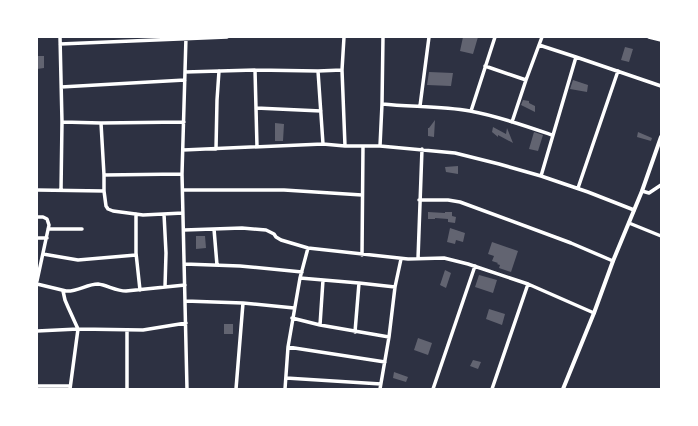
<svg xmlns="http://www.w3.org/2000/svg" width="698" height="426" font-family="Signika,sans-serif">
<rect width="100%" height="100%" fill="#2d3142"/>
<path fill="#626471" d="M463 37H478L473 54 460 51Z
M625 47 633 49 629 62 621 60Z
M37 56H44V68L37 69Z
M429 72 453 73 451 86 427 85Z
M573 80 588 85 587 92 570 89Z
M523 100 529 101V103L535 106V112L521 105Z
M435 120 434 137 428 136V128H429Z
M275 123 284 124 283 141H275Z
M493 127 506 134 507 128 513 143 498 135V137L492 132Z
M534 132 543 135 538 151 529 149Z
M638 132 652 138 651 141 637 137Z
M458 166V174L446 172 445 167Z
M428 212 445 213V212H452V216L456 217 455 223 448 222V219L435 218V219H428Z
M450 228 465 233 463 242 456 240 455 244 447 242Z
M196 236H205L206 248 196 249Z
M492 242 518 251 511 272 499 268 500 265 497 264 498 263 492 261 494 256 488 254Z
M445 270 451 273 446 288 440 285Z
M479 275 497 280 493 293 475 287Z
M489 309 505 314 502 325 486 319Z
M224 324H233V334H224Z
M418 338 432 343 428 355 414 350Z
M473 360 481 362 478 369 470 366Z
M394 372 408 377 406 382 393 378Z"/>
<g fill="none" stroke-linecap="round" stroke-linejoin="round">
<path stroke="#fff" stroke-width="3.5" d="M60 37 62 122 61 190
M186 37 182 174 187 389
M344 37 342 70 345 146
M649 37 661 40
M60 44 227 37
M539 45 576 57 661 86
M485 66 526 80
M255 70 257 147
M318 71 323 144
M185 72 255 70 318 71 342 70
M61 87 185 80
M382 104C411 107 441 106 470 111 498 116 526 126 552 135
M420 106 429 37
M256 108 321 111
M471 111 495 37
M62 122 101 123 184 122
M512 122 526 80 542 37
M101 123 104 175V191L106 206 108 209 113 211 143 215 183 213
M380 146 382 104 383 37
M216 149 217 100 219 71
M183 150 323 144 345 146H380L455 153 499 164 541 176 588 192 634 210
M104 175 182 174
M541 176 576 57
M578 188 618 71
M37 190 104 191
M183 190H284L362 195
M642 191 649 193 661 185
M419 200H448L460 202 571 243 613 261
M136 214V253L140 290
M164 214 166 253 165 287
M37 217H43L47 219 49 225 37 281
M629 223 661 236
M48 229H82
M214 229 217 265
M184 230 242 228 266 230 274 234 276 237 281 240 308 248 408 259 444 258 468 264 528 284 594 313
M37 238H47
M43 254 78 260 136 255
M362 255 363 146
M418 259 422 149
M184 264 240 266 302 272
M300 278 359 283 395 287
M37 284 66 291C77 292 87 284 98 284 107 285 116 291 126 291L185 285
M63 291 65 300 68 307 78 329 70 389
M185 301 243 303 294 308
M292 318 320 325 389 337
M320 325 323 280
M127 330V389
M37 331 78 329 143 330 186 323
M355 332 359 283
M288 347 385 362
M286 378 381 384
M37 386H70
M236 389 243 303
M285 389 288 347 300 278 308 248
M380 389 389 337 395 287 401 259
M433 389 475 266
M492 389 528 284"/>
<path stroke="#fff" stroke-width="4" d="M563 389 594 313 613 261 642 191 661 137"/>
</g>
<rect width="698" height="426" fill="none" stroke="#ffffff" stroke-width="76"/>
</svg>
